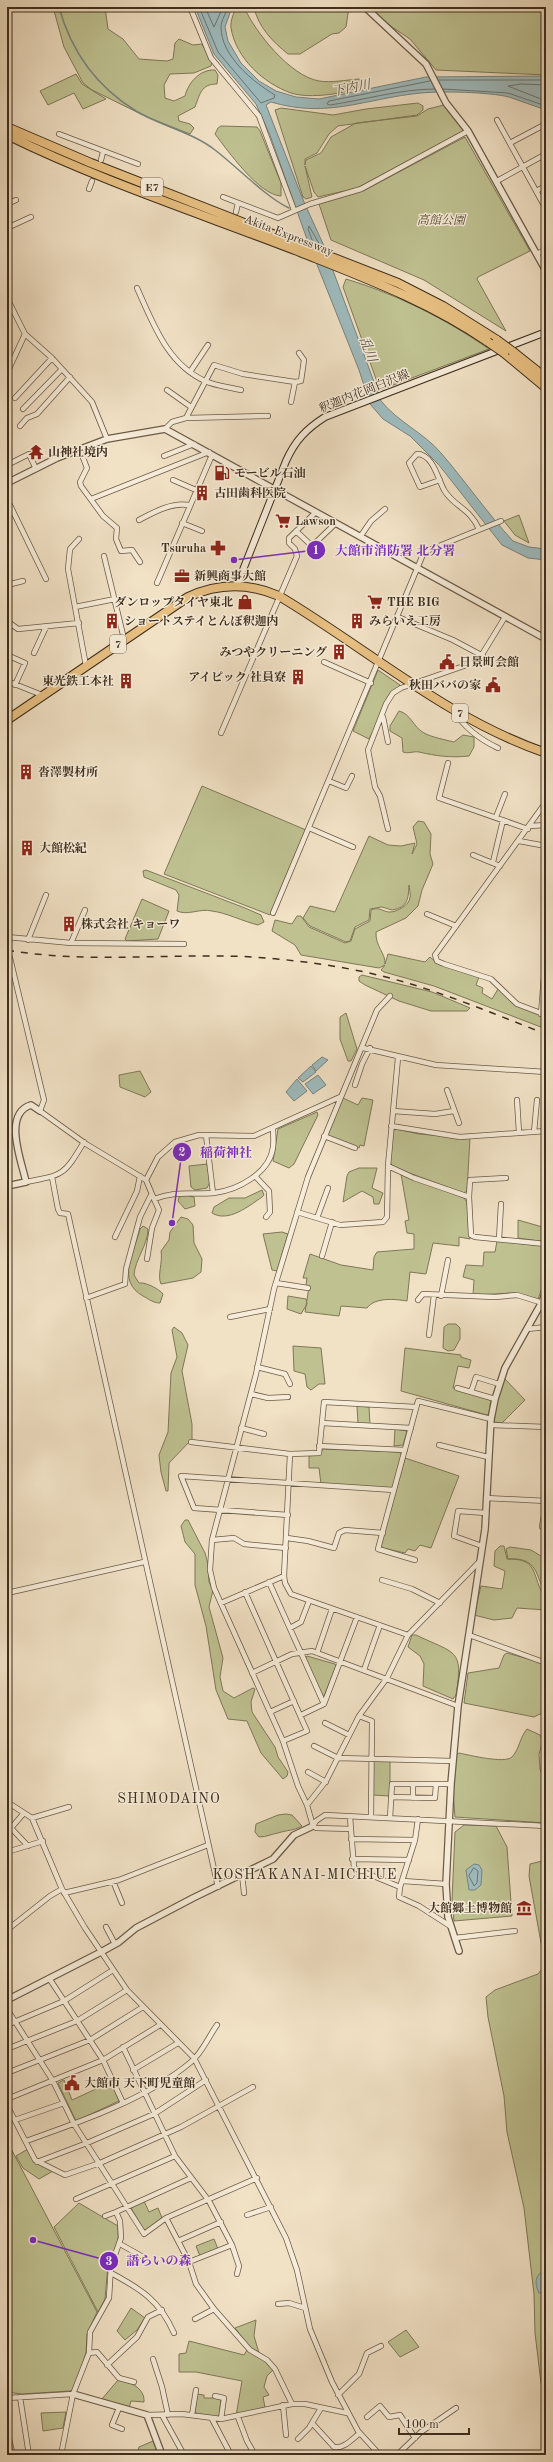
<svg xmlns="http://www.w3.org/2000/svg" width="553" height="2462" font-family="'Old Standard TT','Noto Serif JP',serif">
<rect width="100%" height="100%" fill="#f1e1c5"/>
<filter id="stains"><feTurbulence type="fractalNoise" baseFrequency=".005" numOctaves="4"/><feColorMatrix values="0 0 0 0 .2 0 0 0 0 .09 0 0 0 0 .02 0 0 0 .5 -.17"/></filter>
<radialGradient id="worn" r=".72"><stop offset=".6" stop-color="#630" stop-opacity="0"/><stop offset="1" stop-color="#630" stop-opacity=".3"/></radialGradient>
<path fill="#bfc191" stroke="#7e7858" d="M53 7H105L108 29 123 39 139 59 167 61 173 59 175 43 179 39 193 45 202 44 212 62 211 66 194 73 170 74 164 85 165 98 174 101 185 96C188 83 200 69 215 70L218 75 217 84C201 84 200 94 195 107L178 116 179 121 190 124 194 128 190 134 147 117 92 90 83 83 64 47Z
M236 7H244C255 32 290 76 319 81 331 83 346 80 359 79L364 82 363 85C348 94 309 99 291 93 263 83 236 58 231 28 230 21 234 13 236 7Z
M254 7H349L346 27 339 33 332 34 300 54H288C273 42 258 27 254 7Z
M370 7H546V75L436 70 410 39 380 19Z
M76 74 82 84 106 99 83 109 74 93 48 105 40 91Z
M418 103 423 106V110L417 115 338 126 329 134 317 153 305 159V165L306 160 321 153 331 137 356 123 417 116 428 109 444 105 463 130 462 132 357 188 318 197 314 192 305 166 312 197 306 199 303 197 275 110 281 108 333 115 366 109Z
M221 126 257 127 260 131 281 183V196C259 195 228 151 215 134L218 128Z
M465 137 530 251 478 277 477 279 506 331 424 280 331 240 319 204 363 191Z
M346 279C396 294 446 319 489 349L380 390 343 287Z
M519 515 529 543 515 535 504 521Z
M378 670 400 685 395 690 369 739 353 731Z
M399 711C411 714 413 727 424 733 431 737 446 740 454 742L463 735 474 737V747L469 756C451 758 436 756 419 752 413 751 409 754 403 752L402 738 390 731V726Z
M202 786 306 830 270 915 164 874Z
M418 821 424 822 431 834 430 854 433 864 422 890 418 906 406 918 376 932C375 946 386 954 385 964L388 954 425 962 430 957 438 964 479 977 476 985 483 988 482 993 492 999 498 989 512 1003 546 1017V1029L434 986 384 972 381 970 385 965 379 968 301 955 295 945 272 931 275 920 292 924 297 916H301L309 927 345 943 351 941 355 929 370 921 371 910C379 906 383 912 390 912 397 912 409 905 410 898 411 895 409 888 409 885 408 898 409 907 392 910L382 907 370 909 369 920 355 927 350 941 346 942 310 926 303 918 310 906 335 912 369 836 388 845 401 846 415 843 412 854 417 844 413 827Z
M146 870 245 908 261 915 264 922 258 925C242 921 227 913 212 911 200 908 188 916 177 911L179 895 176 890 144 877 143 871Z
M142 899 169 911 158 939 127 941 125 939Z
M362 975 432 992 470 1008 467 1011H431L399 1001 365 985 359 981V977Z
M346 1013 357 1049 351 1061H348L340 1039V1017Z
M140 1071 151 1092 145 1097 120 1087 119 1075Z
M343 1098 358 1105 362 1098 373 1100 364 1146 360 1145 359 1148 327 1136Z
M317 1112 318 1115 294 1164 289 1168 273 1161 278 1129Z
M396 1129 419 1134 470 1138 467 1191 464 1193 393 1167 390 1162 392 1131Z
M207 1164 210 1182 207 1188 195 1190 191 1187 189 1166Z
M359 1168H377L372 1188 383 1193 379 1204H374L373 1197 362 1191 343 1202 347 1176 349 1172Z
M401 1174 464 1198 467 1202 470 1239 459 1237V1246L433 1243 426 1274 410 1272 407 1301C395 1299 375 1297 367 1308L341 1306 339 1316 305 1312 309 1287 306 1285 307 1278H303L310 1254 341 1265 373 1270 374 1257 377 1252 414 1249V1234L407 1233 405 1221 409 1220Z
M262 1190 264 1195 262 1197C249 1206 228 1223 212 1213L214 1207 229 1198H245Z
M180 1194 194 1197 195 1206 185 1209 178 1201Z
M181 1217 188 1219 193 1225 194 1243 202 1259 201 1272 193 1278 161 1284C157 1276 163 1262 161 1251L169 1240 170 1232Z
M518 1220 546 1228V1242L518 1238Z
M143 1226 148 1229C148 1245 135 1259 134 1275L139 1283C146 1282 159 1289 163 1294L160 1303C153 1303 149 1299 143 1296 116 1281 134 1252 140 1229Z
M282 1232 288 1234 277 1271 272 1270 263 1234Z
M497 1241 546 1246V1277L538 1299 516 1293 473 1295 474 1280 463 1277 466 1265 483 1266 484 1252H495Z
M288 1296 306 1299 307 1304 301 1314 287 1309Z
M448 1324H456L460 1328V1339L454 1350 448 1351 443 1348 444 1327Z
M174 1327 182 1333 188 1345 182 1371 192 1424V1439L169 1463 168 1491H166L161 1472 159 1455 168 1432 171 1373 177 1357 172 1330Z
M293 1346 321 1348 325 1384H319L311 1390 307 1387 305 1374 294 1371Z
M405 1348 461 1355V1357L471 1360 469 1368 458 1366 453 1388 491 1399 489 1413 487 1415 401 1391Z
M504 1378 525 1400 502 1423 494 1422 499 1391Z
M357 1406 369 1407 370 1424H358Z
M395 1429 407 1431 403 1445 394 1446Z
M323 1449 399 1452 402 1455 393 1489 321 1484 319 1468H309V1456L319 1455Z
M405 1458 459 1476 431 1548 420 1545 415 1551 408 1549 405 1553 383 1548 381 1545Z
M185 1520H188L205 1553 208 1564 209 1582 213 1590 209 1607 223 1658 220 1677 223 1691 234 1698 253 1688 255 1689 251 1702 252 1712 275 1747 278 1757 288 1772 287 1776 283 1779 261 1753 247 1721 228 1719 216 1690 206 1626 195 1585V1554L185 1542 181 1526Z
M500 1546H504L507 1559C532 1559 532 1566 539 1586 543 1595 546 1600 546 1610L517 1608 512 1618 494 1620 474 1615 481 1586 502 1589 505 1571 494 1566 495 1551Z
M510 1547 531 1550 546 1559V1597C536 1575 538 1557 508 1559L506 1549Z
M412 1635H416C455 1654 464 1648 456 1695L453 1699 423 1686 424 1664 420 1656 408 1647Z
M507 1653 539 1662 546 1654V1711L534 1717 464 1703 468 1673 499 1668 504 1655Z
M307 1656 335 1664 336 1666 324 1696H322L305 1659Z
M546 1721V1785L541 1769 544 1741 542 1726Z
M527 1729 540 1735 543 1741 539 1754 540 1769 546 1787V1823L455 1817 453 1792 456 1755 459 1753C469 1755 505 1764 512 1757 519 1750 520 1737 527 1729Z
M373 1761H390V1796L373 1795Z
M286 1814 292 1815 302 1826C293 1831 287 1830 278 1833 271 1834 267 1837 259 1837L255 1832 256 1824 278 1815Z
M464 1825 496 1826 507 1847 512 1916 454 1921 452 1900 455 1832Z
M546 1860V2402L541 2383 535 2333 534 2294 524 2208 507 2132 504 2096 488 2017 486 1997 495 1990 538 1974 545 1965 529 1876 530 1864Z
M64 2080 72 2100 111 2082 119 2101 76 2121 58 2083Z
M7 2141 97 2312 87 2334 86 2353 74 2390 70 2391 21 2394 7 2392Z
M28 2149 35 2161 53 2171 39 2179 23 2168 16 2156Z
M144 2201 149 2212 158 2208 162 2218 146 2230H144L131 2208Z
M79 2203 118 2226V2242L108 2265 105 2299 98 2312 54 2227Z
M214 2239 218 2249 200 2256 196 2246Z
M131 2308 145 2318 137 2330 125 2340 117 2331Z
M256 2320 254 2336 259 2353 249 2346 235 2328Z
M406 2330 419 2347 400 2357 388 2342Z
M189 2341 244 2355 247 2350 264 2360 273 2370 267 2376 264 2387 269 2395 263 2397 265 2407 236 2416 242 2381 196 2372H179V2354L186 2353Z
M119 2379C130 2382 145 2388 144 2402L131 2401 129 2408 101 2400Z
M197 2394 204 2395V2398H221L219 2418 195 2413Z
M66 2412 63 2428 43 2431 41 2413Z
M7 2419 15 2453 17 2455H7Z
M153 2441 157 2451 149 2455H133L137 2454 139 2447Z"/>
<path fill="#9ebbbe" stroke="#78837e" d="M195 7H232L225 27 228 41 241 63 259 81 276 91 296 97 319 99 426 77 546 76V110C534 106 521 101 509 97 489 92 442 91 421 93 367 98 328 119 271 102L266 105 304 202 324 246 381 401C398 422 424 433 441 453 466 482 487 513 513 541L529 547 546 549V560L528 558 502 545 439 465 410 436 383 419 370 404 359 370 308 242 270 135 256 104 214 54Z
M322 1057 328 1060 316 1071 312 1065Z
M311 1066 316 1072 303 1082 298 1078Z
M318 1075 326 1085 313 1094 305 1084Z
M297 1079 307 1091 294 1101 286 1092Z
M474 1864 479 1865 482 1870 481 1885 475 1890H469L466 1870Z
M546 2269V2294L539 2293C534 2282 535 2275 546 2269Z"/>
<g fill="none" stroke-linecap="round" stroke-linejoin="round">
<path stroke="#6e746e" stroke-width="1" d="M199 7 218 52 261 103 274 98 275 95C253 82 221 56 221 27 221 21 226 13 228 7
M205 7 214 27 223 7
M439 80H546
M430 81 329 101 327 104 330 105C364 100 400 89 435 89
M546 85 521 84 508 86 546 101
M443 89 508 93 546 106
M314 245 308 229 309 226 321 247
M474 1868 478 1871 477 1883 474 1886 469 1876Z"/>
<path stroke="#78837e" stroke-width="1.5" d="M59 7C71 51 97 87 136 111 161 126 192 132 215 150 236 166 267 198 289 208"/>
<g stroke="#6b5b48" stroke-width="6">
<path id="minor" d="M190 7 211 58 259 116 294 210
M497 120 546 209
M59 134 138 164
M510 143 544 125 546 127
M101 160 103 152
M7 166H9
M497 181 546 154
M89 189 92 181
M536 191 546 186
M223 197 278 218 310 204 361 189 468 131
M7 204 16 200
M236 212 238 203
M7 228 31 217
M537 254 546 249
M137 288C153 323 167 364 205 381 216 386 229 387 241 390
M7 298 25 334 52 358 92 402 107 439
M190 372 208 345
M7 373 25 334
M295 382 301 381 304 360 299 353
M167 390 191 407
M15 398 52 358
M23 409 62 369
M186 418 268 416
M20 426 27 418 37 414 70 377
M165 429 172 422 186 418 214 365 243 374 295 382 291 402
M80 450 87 468 80 482 81 486 103 516 117 528 116 539 121 551 132 550 140 562
M164 456 194 444
M7 465 29 454 36 469
M173 480 196 490
M440 480 420 487 409 463 417 454C433 454 438 479 444 490 454 507 469 507 479 529
M7 499 46 579
M91 499 209 452
M139 520C154 512 172 502 189 505
M182 523 202 531
M296 531 312 546 336 523
M360 537 371 521 385 509
M79 539 70 549 68 569 86 666
M104 556 124 639
M157 583 212 455
M7 585 23 581
M75 607 115 599
M398 617 453 640 483 656
M7 621 18 629 79 623
M7 635 11 625
M34 653 46 627
M7 655 25 663 15 685
M324 662 371 683
M7 681 42 695
M454 711C464 727 481 740 498 748
M383 717 388 742
M221 733 297 556 295 549 289 543V538L316 512
M448 763 439 798 528 829
M329 781 346 788 352 776
M546 802 435 955 437 961 444 964 491 979 517 1004 546 1015
M496 817 505 794
M530 826 546 825
M309 828 353 847
M388 829 380 796 375 787 368 750 386 704 393 693 401 688 478 661 505 617
M519 841 546 846
M473 855 500 866
M493 862 503 820
M273 913 424 552 501 521
M427 914 456 926
M7 937 71 943 184 944
M28 940 46 895
M71 943 85 910
M7 958H10L44 1100 40 1111 86 1144 146 1180 154 1199C177 1190 191 1195 214 1193 238 1190 270 1173 273 1147 274 1141 273 1134 273 1128
M541 1014 546 951
M363 1048 436 1065 546 1072
M355 1085 362 1064 370 1048
M447 1090 459 1123
M517 1100 519 1133
M393 1111 435 1114 454 1111
M391 1126 460 1137 546 1131
M534 1132 537 1100
M206 1135 213 1193
M324 1136 355 1148
M388 1166 414 1178 469 1197 471 1235 475 1237 546 1244
M255 1176 269 1191 270 1212 266 1217
M52 1177 58 1209 60 1213 68 1214 218 1887
M146 1180 158 1157 175 1142 199 1135 254 1136 340 1097
M26 1182C64 1175 64 1175 84 1142
M469 1197 470 1180 506 1178
M297 1212 340 1225 383 1222 387 1217 388 1166 398 1058
M317 1218 328 1188
M115 1237 137 1191 140 1176
M499 1239 501 1204
M322 1256 332 1222
M147 1259 152 1228 159 1210 154 1199
M276 1283 308 1288
M441 1296 448 1260
M86 1298 125 1284 126 1269 140 1217 151 1195
M418 1300 423 1294 495 1297 517 1295 546 1304
M230 1317 270 1309
M527 1329 546 1327
M429 1335 434 1295
M257 1367 285 1374 290 1384
M457 1388 495 1399
M471 1392 476 1377 499 1384
M251 1394 268 1398 288 1397
M322 1423 411 1428
M491 1425 546 1427
M241 1428 264 1434
M191 1442 290 1454 319 1453 324 1402 416 1407
M439 1445 488 1457
M319 1446 405 1450
M290 1454 284 1576 285 1583 291 1594 408 1635
M486 1498 546 1501
M288 1515 194 1508 181 1476 394 1490
M542 1527 546 1504
M287 1538 308 1541 334 1548 339 1533 345 1530 383 1533
M212 1540 234 1538 244 1544 286 1548
M482 1546 454 1536 458 1511 486 1513
M415 1560 378 1549 418 1401 491 1419
M382 1580 412 1589 440 1603
M269 1582 324 1704 357 1617
M245 1592 307 1731 283 1741 214 1588 210 1570 212 1540 256 1374 274 1289 308 1177 377 1010 390 996
M7 1593 144 1562
M221 1603 284 1576
M290 1628 301 1622 309 1601
M469 1635 546 1663
M317 1653 332 1609
M364 1670 380 1625
M252 1673 292 1654 312 1651 458 1706
M270 1712 294 1701
M301 1715 324 1704
M359 1716 372 1721 371 1817
M325 1723 349 1735
M283 1741 298 1786 307 1805 313 1826
M314 1746 338 1758 453 1761
M308 1772 326 1782
M391 1797 435 1798 436 1784
M413 1798V1784
M7 1802 32 1818 62 1889 85 1928 127 1990 194 2058 286 2238 297 2270 310 2329 332 2382 358 2431 380 2455
M307 1805 326 1781 359 1716 387 1678 408 1635 479 1562
M24 1813 11 1828 28 1846
M350 1817 354 1868 400 1887 415 1840 418 1819
M32 1818 69 1807
M390 1818 392 1784H451
M313 1826 316 1821 325 1815 546 1826
M313 1826 316 1828 351 1829
M351 1839 415 1840
M7 1852 43 1841
M352 1859 409 1860
M242 1874 244 1893
M113 1881 122 1903
M403 1881 446 1884
M400 1887 399 1897 419 1906 450 1926
M64 1893 119 1880 208 1845
M106 1927 115 1944
M7 1930 50 1896 62 1889
M455 1938 515 1931
M49 1978 103 2060 123 2103
M7 2009 53 2081 74 2124 144 2234 166 2218 257 2178
M7 2025 64 2001 113 1970
M123 2047 175 2156 209 2201 232 2245 189 2262
M7 2049 77 2021 127 1990
M133 2070 178 2043
M7 2073 90 2040 143 2007
M7 2099 103 2060 160 2025
M7 2105 35 2160 65 2175 100 2163 181 2127 253 2087
M15 2120 64 2103
M26 2141C80 2122 147 2099 191 2062 202 2053 209 2036 217 2025
M37 2162 87 2143 154 2114 206 2080
M76 2199 175 2156
M247 2215 271 2207
M105 2216 116 2212
M166 2218 189 2262 196 2284 214 2309 250 2350 267 2360 275 2369 292 2404
M178 2241 221 2222
M120 2244 145 2258
M232 2245 239 2266 237 2274
M111 2273C141 2289 160 2301 174 2333
M278 2304 289 2303 305 2308
M195 2319 214 2309
M89 2353 97 2352 119 2378 134 2382
M153 2359 162 2387 168 2415
M107 2365 137 2337 148 2317 162 2310
M338 2395 359 2374 367 2353 381 2346
M215 2396 224 2398 221 2419
M20 2397 29 2455
M7 2398 73 2394
M283 2405 286 2435
M119 2408 112 2425 122 2429
M147 2415 182 2414 221 2419 292 2404H305L347 2413
M162 2415 184 2455
M192 2415 196 2390
M238 2417 247 2441 255 2455
M367 2417 380 2406 389 2417 400 2415 415 2438
M212 2419 231 2455
M312 2423 334 2447C344 2449 352 2439 360 2433
M298 2439 309 2428 321 2408
M61 2455 73 2394 89 2353 90 2332 109 2298 111 2266 121 2238 120 2221 116 2212 191 2178
M243 2455 252 2451
M397 2455 421 2432 456 2408"/>
</g>
<g stroke="#6b5b48" stroke-width="8">
<path id="tertiary" d="M365 7 426 64 446 103 468 131 546 271
M7 483 57 458 107 439 165 429 546 639
M7 1186 26 1182C22 1162 2 1114 31 1105L40 1111
M459 1951 448 1917 446 1884 451 1784 458 1706 485 1529 491 1419 495 1399 505 1368 542 1302 546 1291
M7 2000 101 1952 119 1942 136 1928 193 1898 273 1859 294 1835 313 1826
M73 2394 147 2415 162 2455"/>
</g>
<g stroke="#3e2e1e" stroke-width="8">
<path id="secondary" d="M237 585 286 461C295 441 306 429 325 417L546 332"/>
</g>
<g stroke="#3e2e1e" stroke-width="10">
<path id="trunk" d="M7 720 188 597C218 583 249 583 279 596 368 649 447 719 546 753"/>
</g>
<g stroke="#3e2e1e" stroke-width="10">
<path id="motorway" d="M7 127 91 163 398 283 443 306 497 340
M7 135C101 181 202 214 300 252 365 278 430 302 488 342
M512 351 546 378
M504 353 546 388"/>
</g>
<use href="#minor" stroke="#f6ecd9" stroke-width="4.5"/>
<use href="#tertiary" stroke="#f6ecd9" stroke-width="5.5"/>
<use href="#secondary" stroke="#f6ecd9" stroke-width="6"/>
<use href="#trunk" stroke="#e8c082" stroke-width="8"/>
<use href="#motorway" stroke="#e8c082" stroke-width="8"/>
<path stroke="#3e2e1e" stroke-width="1.5" stroke-dasharray="7 7" stroke-linecap="butt" d="M7 950C93 965 181 951 267 958 313 962 360 969 404 982 452 996 499 1016 546 1034"/>
<g stroke="#3e2e1e" stroke-width="10" stroke-linecap="butt">
<path id="motorway-bridge" d="M497 340 512 351
M488 342 504 353"/>
</g>
<use href="#motorway-bridge" stroke="#e8c082" stroke-width="8"/>
</g>
<defs>
<g id="temple-bare" transform="scale(1.2)"><path d="M0-6L5-2H3V0L6.5 2.5H4V6H1.5V3h-3V6H-4V2.5H-6.5L-3 0V-2H-5Z" fill="#8f2418" stroke="#f6ecd9" stroke-width="2.5" paint-order="stroke"/></g>
<g id="fuel-bare" transform="scale(1.2)"><path d="M-5.5-6h7V0h2V4h1.3V-2.5L3-4.5l.8-.8L6-3V5H2.5V1h-1V6h-7ZM-4.2-4.7v3.2H.2V-4.7Z" fill="#8f2418" stroke="#f6ecd9" stroke-width="2.5" paint-order="stroke"/></g>
<g id="building-bare" transform="scale(1.2)"><path d="M-4-6H4V6H1V3H-1V6H-4ZM-2.5-4.3h1.7v1.8h-1.7ZM.8-4.3h1.7v1.8H.8ZM-2.5-1h1.7V.8h-1.7ZM.8-1h1.7V.8H.8Z" fill="#8f2418" stroke="#f6ecd9" stroke-width="2.5" paint-order="stroke"/></g>
<g id="supermarket-bare" transform="scale(1.2)"><path d="M-6-5.5h2.5l.6 2H6L4.5 2H-2.5L-4.4-4H-6ZM-1.5 3.2a1.3 1.3 0 1 0 .1 0ZM3 3.2a1.3 1.3 0 1 0 .1 0Z" fill="#8f2418" stroke="#f6ecd9" stroke-width="2.5" paint-order="stroke"/></g>
<g id="pharmacy-bare" transform="scale(1.2)"><path d="M-2-6h4v4h4v4h-4v4h-4v-4h-4v-4h4Z" fill="#8f2418" stroke="#f6ecd9" stroke-width="2.5" paint-order="stroke"/></g>
<g id="office-bare" transform="scale(1.2)"><path d="M-6-3h4V-5.5h4V-3h4V5H-6ZM-1-4.5V-3h2v-1.5ZM-6 0V1H6V0Z" fill="#8f2418" stroke="#f6ecd9" stroke-width="2.5" paint-order="stroke"/></g>
<g id="shop-bare" transform="scale(1.2)"><path d="M-5-2.5h2.3a2.7 3.5 0 0 1 5.4 0H5L5.5 6h-11ZM-1.5-2.5h3a1.5 2.3 0 0 0-3 0Z" fill="#8f2418" stroke="#f6ecd9" stroke-width="2.5" paint-order="stroke"/></g>
<g id="civic-bare" transform="scale(1.2)"><path d="M-.6-6.5H3V-4.5H.6V-3L4-1V1h2V6H-6V1h2V-1L-.6-3ZM-1.2 2.5V6h2.4V2.5Z" fill="#8f2418" stroke="#f6ecd9" stroke-width="2.5" paint-order="stroke"/></g>
<g id="museum-bare" transform="scale(1.2)"><path d="M0-6L6-3V-2H-6V-3ZM-5-1h2V3h-2ZM-1-1h2V3h-2ZM3-1h2V3H3ZM-6 4H6V6H-6Z" fill="#8f2418" stroke="#f6ecd9" stroke-width="2.5" paint-order="stroke"/></g>
</defs>
<g fill-rule="evenodd">
<use href="#temple-bare" x="36" y="452"/>
<use href="#fuel-bare" x="222" y="473"/>
<use href="#building-bare" x="202" y="493"/>
<use href="#supermarket-bare" x="283" y="521"/>
<use href="#pharmacy-bare" x="218" y="548"/>
<use href="#office-bare" x="182" y="576"/>
<use href="#shop-bare" x="245" y="602"/>
<use href="#supermarket-bare" x="375" y="602"/>
<use href="#building-bare" x="112" y="621"/>
<use href="#building-bare" x="357" y="621"/>
<use href="#building-bare" x="339" y="652"/>
<use href="#civic-bare" x="447" y="662"/>
<use href="#building-bare" x="298" y="677"/>
<use href="#building-bare" x="126" y="681"/>
<use href="#civic-bare" x="493" y="685"/>
<use href="#building-bare" x="26" y="772"/>
<use href="#building-bare" x="27" y="848"/>
<use href="#building-bare" x="69" y="924"/>
<use href="#museum-bare" x="524" y="1908"/>
<use href="#civic-bare" x="72" y="2083"/>
</g>
<g text-anchor="middle" stroke-width="3" stroke-linejoin="round" paint-order="stroke">
<g fill="#f6ecd9" stroke="#756756" stroke-width="1">
<rect x="141" y="178" width="22" height="18" rx="3"/>
<rect x="110" y="635" width="16" height="18" rx="3"/>
<rect x="452" y="704" width="16" height="18" rx="3"/>
</g>
<g font-size="11" font-weight="bold" fill="#3e2e1e">
<text x="152" y="191">E7</text>
<text x="118" y="648">7</text>
<text x="460" y="717">7</text>
</g>
<g font-size="12" font-style="italic" fill="#584b35" stroke="#f6ecd9">
<text x="441" y="224">高館公園</text>
</g>
<g font-size="12" fill="#3e2e1e" stroke="#f6ecd9">
<text transform="translate(289 235) rotate(21)" y="4">Akita Expressway</text>
<text transform="translate(364 391) rotate(-22)" y="4">釈迦内花岡白沢線</text>
</g>
<g font-size="12" font-weight="bold" fill="#3e2e1e" stroke="#f6ecd9" text-anchor="start">
<text x="48" y="456">山神社境内</text>
<text x="234" y="477">モービル石油</text>
<text x="214" y="497">古田歯科医院</text>
<text x="295" y="525">Lawson</text>
<text x="206" y="552" text-anchor="end">Tsuruha</text>
<text x="194" y="580">新興商事大館</text>
<text x="233" y="606" text-anchor="end">ダンロップタイヤ東北</text>
<text x="387" y="606">THE BIG</text>
<text x="124" y="625">ショートステイとんぼ釈迦内</text>
<text x="369" y="625">みらいえ工房</text>
<text x="327" y="656" text-anchor="end">みつやクリーニング</text>
<text x="459" y="666">日景町会館</text>
<text x="286" y="681" text-anchor="end">アイピック 社員寮</text>
<text x="114" y="685" text-anchor="end">東光鉄工本社</text>
<text x="481" y="689" text-anchor="end">秋田ババの家</text>
<text x="38" y="776">沓澤製材所</text>
<text x="39" y="852">大館松紀</text>
<text x="81" y="928">株式会社 キョーワ</text>
<text x="512" y="1912" text-anchor="end">大館郷土博物館</text>
<text x="84" y="2087">大館市 天下町児童館</text>
</g>
<g font-size="13" font-style="italic" fill="#565146" stroke="#f6ecd9">
<text transform="translate(351 87) rotate(-11)" y="5">下内川</text>
<text transform="translate(369 349) rotate(69)" y="5">乱川</text>
</g>
<g font-size="14" letter-spacing="1" fill="#3e2e1e" stroke="#f6ecd9">
<text x="169" y="1803">SHIMODAINO</text>
<text x="305" y="1879">KOSHAKANAI-MICHIUE</text>
</g>
</g>
<path fill="none" stroke="#7b2cbf" stroke-width="1.5" d="M234 560L316 550M172 1223L182 1152M33 2240L109 2261"/>
<g fill="#7b2cbf" stroke="#f6ecd9" stroke-width="1.5">
<circle cx="234" cy="560" r="4"/>
<circle cx="172" cy="1223" r="4"/>
<circle cx="33" cy="2240" r="4"/>
<circle cx="316" cy="550" r="10"/>
<circle cx="182" cy="1152" r="10"/>
<circle cx="109" cy="2261" r="10"/>
</g>
<g font-size="12" text-anchor="middle" font-weight="bold" fill="#fff">
<text x="316" y="554">1</text>
<text x="182" y="1156">2</text>
<text x="109" y="2265">3</text>
</g>
<g font-size="13" text-anchor="middle" font-weight="bold" fill="#7b2cbf" stroke="#f6ecd9" stroke-width="3" stroke-linejoin="round" paint-order="stroke">
<text x="395" y="555">大館市消防署 北分署</text>
<text x="226" y="1157">稲荷神社</text>
<text x="159" y="2265">語らいの森</text>
</g>
<rect width="553" height="2462" fill="none" stroke="#f1e1c5" stroke-width="24"/>
<rect x="8" y="8" width="537" height="2446" fill="none" stroke="#3e2e1e" stroke-width="2"/>
<rect x="12" y="12" width="529" height="2438" fill="none" stroke="#3e2e1e"/>
<path d="M399 2428v6h70v-6" fill="none" stroke="#3e2e1e" stroke-width="2"/>
<text x="405" y="2428" font-size="12" fill="#3e2e1e" stroke="#f6ecd9" stroke-width="3" paint-order="stroke">100 m</text>
<rect width="100%" height="100%" filter="url(#stains)"/>
<rect width="100%" height="100%" fill="url(#worn)"/>
</svg>
